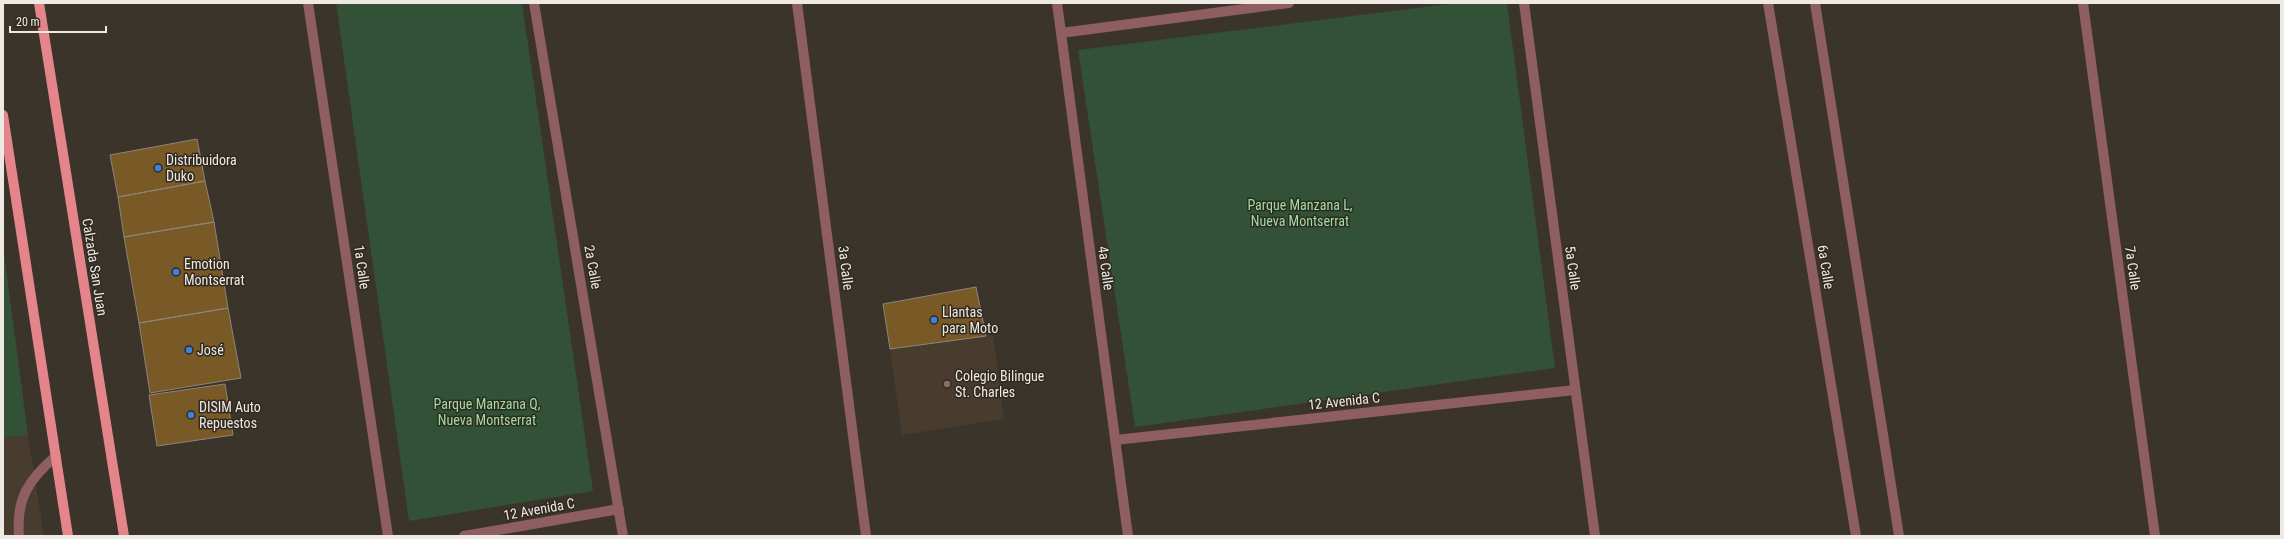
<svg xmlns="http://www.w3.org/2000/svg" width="2284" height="539" font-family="'Roboto Condensed',sans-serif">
<rect width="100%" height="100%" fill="#3b342a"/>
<path fill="#473c2d" d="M993 335 1004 419 902 435 890 349Z
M28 435 44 536H3V438Z"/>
<path fill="#325136" d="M336 3H522L593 491 409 521Z
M1456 3H1507L1555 368 1135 427 1078 50Z
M3 246 28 435 3 438Z"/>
<path fill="#795926" stroke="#8d857a" d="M197 139 205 181 118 197 110 155Z
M205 181 214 222 124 237 118 197Z
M214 222 228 308 139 323 124 237Z
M976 287 986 336 890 349 883 304Z
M228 308 241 378 150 393 139 323Z
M225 384 233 435 157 446 149 395Z"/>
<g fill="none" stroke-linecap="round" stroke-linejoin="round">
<path stroke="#8e5e61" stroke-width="10" d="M19 536C16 499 28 480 56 456"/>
<path stroke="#8e5e61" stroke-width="10" d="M308 3 388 536
M534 3 623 536
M797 3 866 536
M1057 3 1128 536
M1524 3 1595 536
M1768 3 1856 536
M1815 3 1899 536
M2083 3 2155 536
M1061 33 1289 3
M1115 440 1575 390
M464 536 619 509"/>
<path stroke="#e4848b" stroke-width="10" d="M39 3 124 536
M3 115 68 536"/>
</g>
<g fill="#3f7fe0" stroke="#312a20" stroke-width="1.5">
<circle cx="158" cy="168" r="4"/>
<circle cx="176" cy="272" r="4"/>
<circle cx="934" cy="320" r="4"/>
<circle cx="189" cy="350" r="4"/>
<circle cx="191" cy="415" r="4"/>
</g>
<circle fill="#8d6e63" stroke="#312a20" stroke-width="1.5" cx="947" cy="384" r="4"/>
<g text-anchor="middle" stroke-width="3" stroke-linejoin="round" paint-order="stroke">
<g font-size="14" fill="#eee9e3" stroke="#312a20" text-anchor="start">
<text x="166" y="165">Distribuidora<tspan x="166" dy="16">Duko</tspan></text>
<text x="184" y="269">Emotion<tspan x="184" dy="16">Montserrat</tspan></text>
<text x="942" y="317">Llantas<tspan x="942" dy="16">para Moto</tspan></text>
<text x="197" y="355">José</text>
<text x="955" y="381">Colegio Bilingue<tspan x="955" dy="16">St. Charles</tspan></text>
<text x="199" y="412">DISIM Auto<tspan x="199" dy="16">Repuestos</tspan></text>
</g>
<g font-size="14" fill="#99dfa2" stroke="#312a20">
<text x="1300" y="210">Parque Manzana L,<tspan x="1300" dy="16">Nueva Montserrat</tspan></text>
<text x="487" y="409">Parque Manzana Q,<tspan x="487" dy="16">Nueva Montserrat</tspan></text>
</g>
<g font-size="14" fill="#eee9e3" stroke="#312a20">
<text transform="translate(95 267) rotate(81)" y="5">Calzada San Juan</text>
<text transform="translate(362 267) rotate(82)" y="5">1a Calle</text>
<text transform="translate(593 267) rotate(80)" y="5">2a Calle</text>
<text transform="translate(1826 267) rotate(81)" y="5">6a Calle</text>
<text transform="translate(846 268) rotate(83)" y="5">3a Calle</text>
<text transform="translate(1106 268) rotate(82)" y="5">4a Calle</text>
<text transform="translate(1573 268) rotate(82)" y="5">5a Calle</text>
<text transform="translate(2133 268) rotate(82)" y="5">7a Calle</text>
<text transform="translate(1344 401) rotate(-6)" y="5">12 Avenida C</text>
<text transform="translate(539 509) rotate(-10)" y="5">12 Avenida C</text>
</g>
</g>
<rect width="2284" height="539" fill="none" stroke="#eee9e3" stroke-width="8"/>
<path d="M10 26v6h96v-6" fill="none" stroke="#eee9e3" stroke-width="2"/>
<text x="16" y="26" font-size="12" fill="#eee9e3" stroke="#312a20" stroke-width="3" paint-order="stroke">20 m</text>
</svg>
